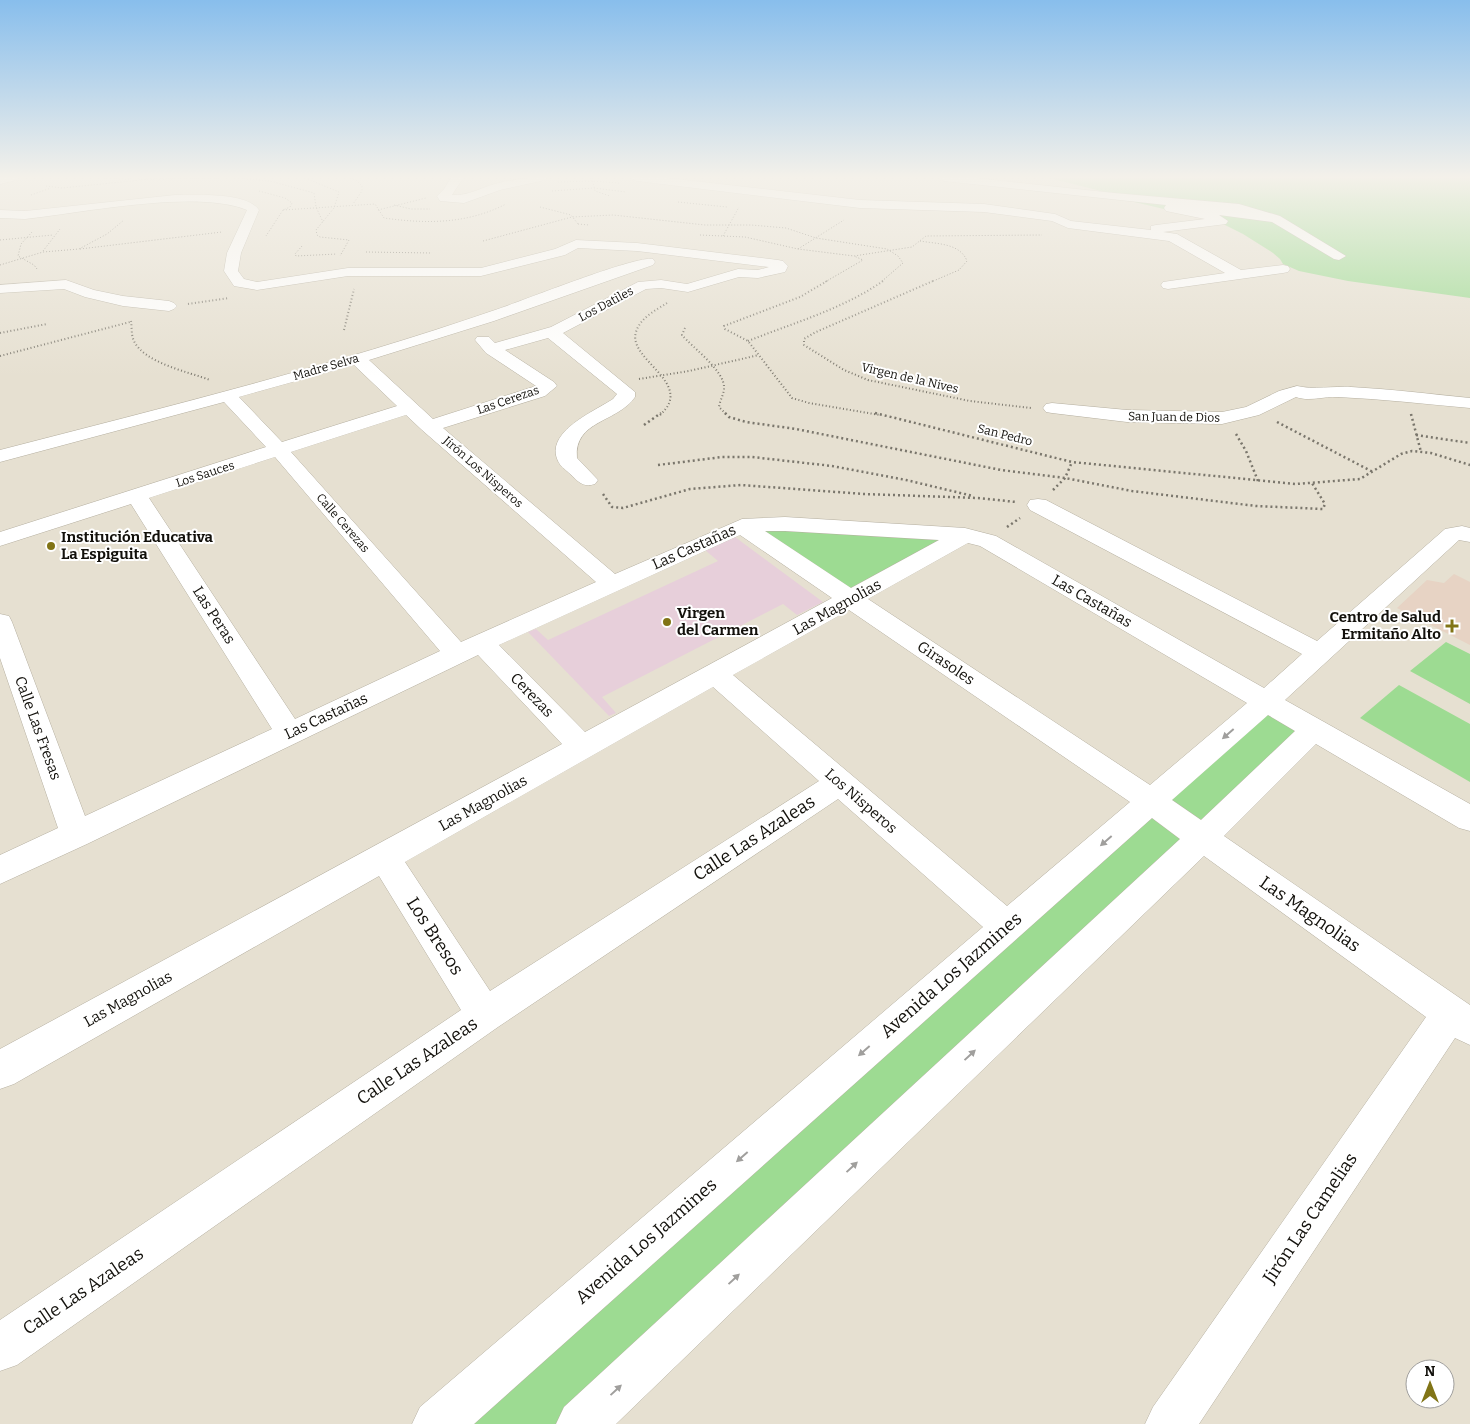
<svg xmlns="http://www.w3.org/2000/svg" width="1470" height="1424" font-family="Bitter,serif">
<rect width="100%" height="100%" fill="#e6e0d1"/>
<path fill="#e7cfda" d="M735 537 823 602 797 615 783 604 602 697 616 713 609 716 528 632 536 629 548 640 718 561 705 550Z"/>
<path fill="#e7d3c4" d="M1454 574 1470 582V645L1397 608 1427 580 1444 583Z"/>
<path fill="#9ddb92" d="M1049 178H1470V298L1348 281 1299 271 1283 264 1280 259 1273 253 1243 234 1219 222 1130 201 1097 190Z
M756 529 947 539 852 593Z
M1446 642 1470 654V704L1410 671Z
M1399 685 1470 724V782L1360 718Z
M1265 702 1313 730 581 1424H437Z"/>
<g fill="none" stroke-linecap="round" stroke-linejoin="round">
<g stroke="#b5afa0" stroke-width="1">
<path id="street" d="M0 178H19L17 180 0 184Z
M451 178H463L452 195C468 196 480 188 495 184 512 179 529 178 547 178L545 180 500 190 464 203 440 201 437 196 444 189Z
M631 178H667L860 200 984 204 1055 214 1071 221 1151 230V226L1156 225 1205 219 1166 211 1164 208 1166 205 944 181 938 178H975L1114 193 1239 204 1280 216 1346 256 1339 260 1334 259 1272 222 1219 215 1228 221 1226 224 1163 232 1177 234 1241 270 1283 265 1288 266 1290 269 1288 272 1283 273 1168 289 1163 288 1161 285 1163 282 1225 273 1169 241 1068 228 1052 221 984 212 860 208 637 181Z
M175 195C196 195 247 192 259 210L241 253 238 271 244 279 257 282 348 268H481L555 249 576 240 637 243 778 260 783 261 788 266 785 272 758 278 739 277 688 292 661 288 646 289 563 333 635 392V397C617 423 574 420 577 458L598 480 595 484C582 488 578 481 569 473 565 469 560 466 558 461 544 432 595 411 613 399L617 394 548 338 505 350 554 382 557 386 545 396 443 428 615 574 742 519 785 517 965 528 996 536 1264 688 1302 654 1030 510 1027 505 1030 500 1038 499 1046 500 1317 641 1445 529 1462 526 1470 528V542L1459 540 1285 700 1470 804V831L1459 828 1316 744 1224 836 1470 1005V1045L1455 1038 1199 1424H1145L1153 1407 1426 1017 1204 856 616 1424H556L564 1407 1180 839 1152 818 474 1424H412L420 1407 983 927 838 799 498 1027 17 1365 0 1371V1320L461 1010 379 876 14 1084 0 1089V1049L562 744 478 655 87 844 0 884V855L58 828 0 658V614L9 616 12 622 85 816 272 729 131 504 0 546V532L266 447 224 402 0 462V450C166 407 333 366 495 310 520 302 636 255 653 259L655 262 653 265 494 321 369 360 433 419 536 386 486 353 475 340 477 337H489L495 343 551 327 638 282 661 280 687 284 738 269 758 270 769 267 637 251 578 248 565 255 481 276H348L257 290 234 286 224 271 227 253 247 210C196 189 82 213 25 219L0 218V210L25 211ZM354 365 397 406 282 442 239 397ZM406 415 422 430 596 582 461 642 291 452ZM275 457 440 651 295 719 149 498ZM765 531H785L939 540 851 588ZM740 535 832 598 585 732 499 645ZM968 543 980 546 1247 703 1150 785 868 599ZM849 610 1130 802 1007 906 733 675ZM713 687 819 781 490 991 405 862ZM1268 715 1295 731 1201 820 1172 800Z
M66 280 94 290 123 296 169 301 174 303 177 306 174 309 169 311 123 306 85 297 64 289 0 293V285Z
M1297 386C1314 390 1333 386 1351 387 1390 389 1430 394 1470 398V408C1426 404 1382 399 1338 397 1324 396 1309 402 1296 397L1259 415 1222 424 1127 422 1052 413 1046 412 1043 408 1046 404 1052 403 1127 410 1222 412 1246 407 1279 391Z"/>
</g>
<path stroke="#7a766c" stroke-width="1" stroke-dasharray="1 2" stroke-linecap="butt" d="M98 178 130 179
M235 178 270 181 314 193 316 207 323 222
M305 178 339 192 334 208 316 230 317 235 320 237 349 240 340 256
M347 178 356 180 362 186V191L353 204
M592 178 595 191 610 196
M558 182 592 181 619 183
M46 186 62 188 151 179 218 178
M259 191 285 198 292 203 290 207 283 210 266 236
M552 191 594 188 626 192
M31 195 51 188
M678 202 727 207
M394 205 411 209H430
M540 207 571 215 578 224
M283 210 375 204 384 218C427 224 467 224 506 204
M378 210 426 198
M578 224 589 225
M32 232 21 244 18 256 34 265 37 269
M700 235 745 237 798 249 854 256 912 247 926 236 1042 235
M723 236 739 207
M0 240 53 235
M483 241 572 217 613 215 705 225H751L786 228 816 238 887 249 898 256 903 263 881 282
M920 241C937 244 960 243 967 261L959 270 931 282
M302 246 295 254 296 256 337 254
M80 249 222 232
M798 249 844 220
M43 251 60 229
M366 252 432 253
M0 265 43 252 79 249 107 234 124 220
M825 282 863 260 854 256"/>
<path stroke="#7a766c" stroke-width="2" stroke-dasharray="1 2.5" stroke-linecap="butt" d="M827 281 800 297 724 326 725 329 748 341 792 398 809 403 880 415
M933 281 816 332 804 339V345L844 370 868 380 970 401 1031 408
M188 304 229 298
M131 321C132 327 131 335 134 341 144 363 189 372 210 380
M685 328 682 335C693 348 725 371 724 388 724 394 720 400 719 407L727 415
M344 330 354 289
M0 333 47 324
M748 341C793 323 843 309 883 281
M0 356 130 322
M639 379 689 371 759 355
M660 415C696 383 627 360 636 332 640 318 656 310 667 303"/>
<path stroke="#7a766c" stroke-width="2.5" stroke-dasharray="2 3" stroke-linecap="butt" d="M725 413 729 417 746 422 796 429 1001 470 1065 478 1132 491 1256 506 1323 509 1325 504 1312 483
M875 413 1072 462 1296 484 1360 479 1401 454 1412 451 1431 453 1470 465
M1411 414 1421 452
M1277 422 1373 472
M644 425 661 413
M1236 434 1246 451 1258 481
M1416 435 1470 443
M658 465 722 457H752L832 466 906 480 973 496
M1053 490 1065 478 1072 462
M603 494 612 507 623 508 690 489 741 485 864 494 978 498 1016 502
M1007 527 1020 518"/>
<use href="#street" fill="#fff" fill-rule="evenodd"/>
</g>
<defs><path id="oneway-solid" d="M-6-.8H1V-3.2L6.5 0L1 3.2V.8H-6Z" transform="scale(1.25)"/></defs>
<g fill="#a09f9d">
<use href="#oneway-solid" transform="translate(1228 734) rotate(139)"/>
<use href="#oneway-solid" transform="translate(1106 841) rotate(139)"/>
<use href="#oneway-solid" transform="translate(864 1051) rotate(139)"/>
<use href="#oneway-solid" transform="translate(970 1055) rotate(-43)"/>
<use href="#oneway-solid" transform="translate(742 1157) rotate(139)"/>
<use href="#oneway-solid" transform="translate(852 1167) rotate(-43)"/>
<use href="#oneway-solid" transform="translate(734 1279) rotate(-43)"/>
<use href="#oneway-solid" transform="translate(616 1390) rotate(-43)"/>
</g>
<linearGradient id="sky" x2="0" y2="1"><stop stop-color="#88beec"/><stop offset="0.47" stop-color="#f4f1ea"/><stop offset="1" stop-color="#f4f1ea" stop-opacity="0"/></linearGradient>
<rect width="1470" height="377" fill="url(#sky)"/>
<g fill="#817416" stroke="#fff" stroke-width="2">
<circle cx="51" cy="546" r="5"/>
<circle cx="667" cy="622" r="5"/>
<path d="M1449.5 618.5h5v5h5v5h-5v5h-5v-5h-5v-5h5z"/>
</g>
<g text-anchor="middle" stroke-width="4" stroke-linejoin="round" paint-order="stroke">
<g font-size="12" fill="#12100b" stroke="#fff">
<text transform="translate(606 304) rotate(-28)" y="4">Los Datiles</text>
<text transform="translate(326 367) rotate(-16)" y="4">Madre Selva</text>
<text transform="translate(910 378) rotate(13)" y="4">Virgen de la Nives</text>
<text transform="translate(508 400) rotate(-19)" y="4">Las Cerezas</text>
<text transform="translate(1174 417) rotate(1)" y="4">San Juan de Dios</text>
<text transform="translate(1005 435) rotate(14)" y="4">San Pedro</text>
<text transform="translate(483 472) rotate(41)" y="4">Jirón Los Nisperos</text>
<text transform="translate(205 474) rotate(-18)" y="4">Los Sauces</text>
<text transform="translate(343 523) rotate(49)" y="4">Calle Cerezas</text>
</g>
<g font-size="15" font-weight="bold" fill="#12100b" stroke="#fff" text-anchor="start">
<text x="61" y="542">Institución Educativa<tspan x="61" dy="17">La Espiguita</tspan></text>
<text x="677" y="618">Virgen<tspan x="677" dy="17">del Carmen</tspan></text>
<text x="1441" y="622" text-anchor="end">Centro de Salud<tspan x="1441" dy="17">Ermitaño Alto</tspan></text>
</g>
<g font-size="15" fill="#12100b" stroke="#fff">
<text transform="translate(694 547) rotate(-24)" y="5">Las Castañas</text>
<text transform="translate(1092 601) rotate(30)" y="5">Las Castañas</text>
<text transform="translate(837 607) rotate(-29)" y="5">Las Magnolias</text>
<text transform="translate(214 615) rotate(57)" y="5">Las Peras</text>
<text transform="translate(946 663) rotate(34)" y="5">Girasoles</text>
<text transform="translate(532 695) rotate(46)" y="5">Cerezas</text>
<text transform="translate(326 716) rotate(-25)" y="5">Las Castañas</text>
<text transform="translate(38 728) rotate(70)" y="5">Calle Las Fresas</text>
<text transform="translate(861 801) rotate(41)" y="5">Los Nisperos</text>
<text transform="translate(483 803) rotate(-29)" y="5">Las Magnolias</text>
<text transform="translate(128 999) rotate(-29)" y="5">Las Magnolias</text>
</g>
<g font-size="18" fill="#12100b" stroke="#fff">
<text transform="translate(754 838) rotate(-33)" y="6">Calle Las Azaleas</text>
<text transform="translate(1310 914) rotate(35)" y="6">Las Magnolias</text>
<text transform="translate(435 936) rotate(57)" y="6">Los Bresos</text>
<text transform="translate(951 975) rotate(-41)" y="6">Avenida Los Jazmines</text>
<text transform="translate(417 1061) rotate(-34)" y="6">Calle Las Azaleas</text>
<text transform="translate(1310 1218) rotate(-56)" y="6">Jirón Las Camelias</text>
<text transform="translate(646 1241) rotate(-41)" y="6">Avenida Los Jazmines</text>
<text transform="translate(83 1291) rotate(-34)" y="6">Calle Las Azaleas</text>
</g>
</g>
<g transform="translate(1430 1384)"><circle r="24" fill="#ffffff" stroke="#a09f9d"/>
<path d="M0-4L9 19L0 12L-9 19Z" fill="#817416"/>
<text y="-8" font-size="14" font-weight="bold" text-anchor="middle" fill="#12100b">N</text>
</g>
</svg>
